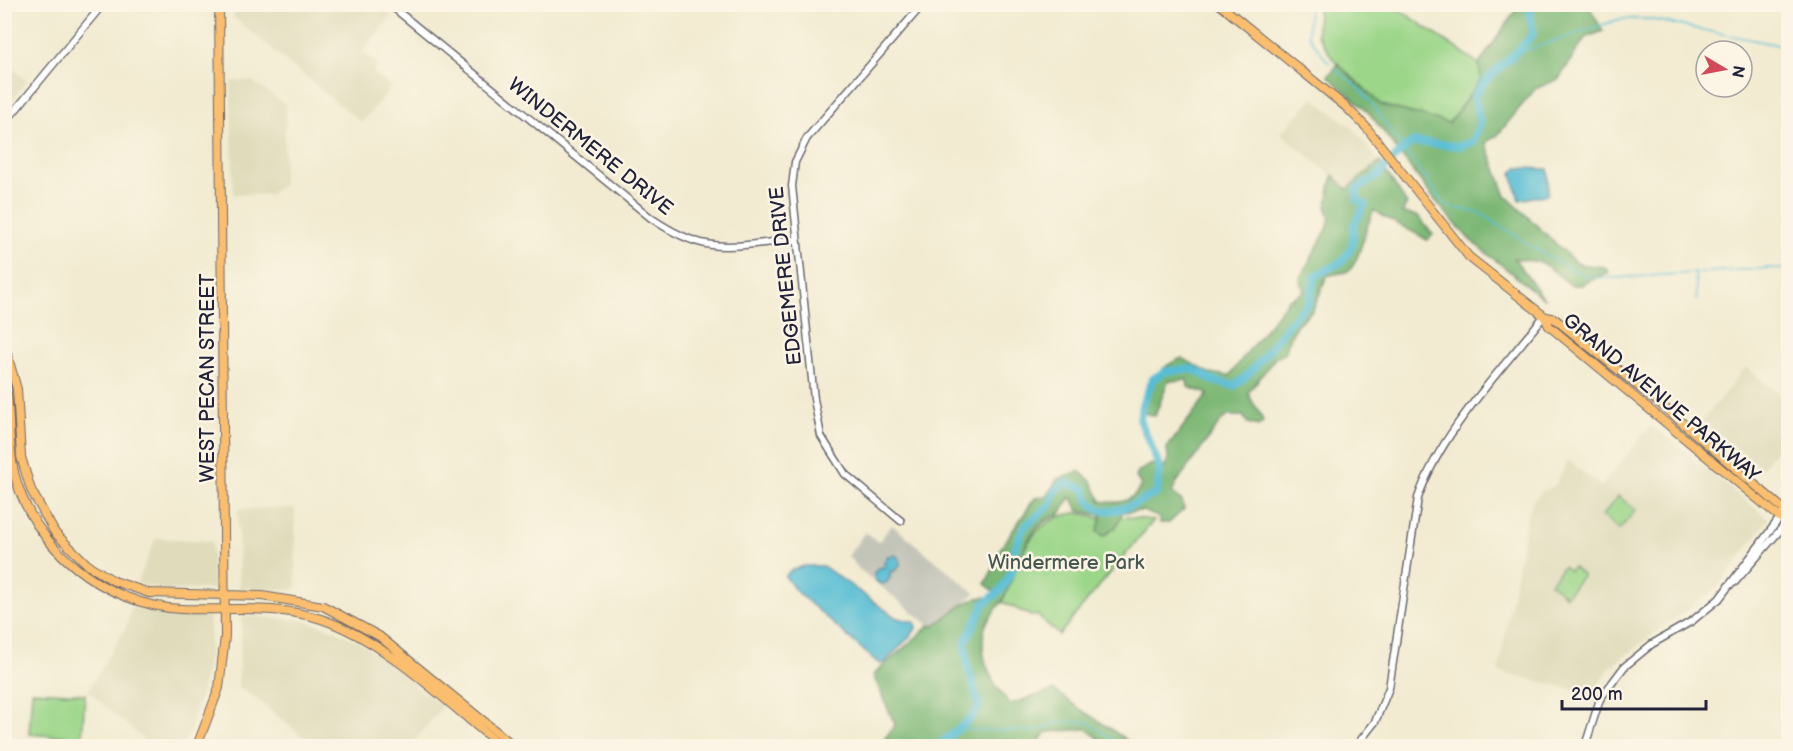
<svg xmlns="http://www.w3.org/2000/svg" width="1793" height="751" font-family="'Balsamiq Sans',sans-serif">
<rect width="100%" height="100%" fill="#fcf5e5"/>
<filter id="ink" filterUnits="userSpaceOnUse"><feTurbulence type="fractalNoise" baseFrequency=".0167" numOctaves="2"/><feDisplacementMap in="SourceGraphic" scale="12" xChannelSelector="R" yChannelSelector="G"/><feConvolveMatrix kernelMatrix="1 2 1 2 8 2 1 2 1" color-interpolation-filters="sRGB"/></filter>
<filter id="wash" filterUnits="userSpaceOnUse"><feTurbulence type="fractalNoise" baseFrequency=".008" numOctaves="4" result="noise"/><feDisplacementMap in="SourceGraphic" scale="24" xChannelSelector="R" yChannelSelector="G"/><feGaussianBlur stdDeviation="1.35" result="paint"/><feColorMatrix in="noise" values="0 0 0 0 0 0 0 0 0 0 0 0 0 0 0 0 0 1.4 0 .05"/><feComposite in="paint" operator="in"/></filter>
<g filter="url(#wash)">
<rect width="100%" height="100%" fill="#f2ebd1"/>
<path fill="#e0dcbb" d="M133 5H208V9L132 11Z
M233 5H378L392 15 362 52 378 65 373 72 391 87 362 123 234 18Z
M5 62 27 81 5 109Z
M231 81H252L286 105 283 185 268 195 233 194Z
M1313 98 1354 129 1380 162 1347 189 1281 133Z
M1746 367 1788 402V434L1761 469 1702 421Z
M1651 425 1769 519 1717 588 1611 666 1594 694 1498 672 1527 517 1533 500 1542 491 1555 486 1568 460 1601 487Z
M295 508 296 590 239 588 238 509Z
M156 538 212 541 213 589 166 590 137 583Z
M132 607 162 614 210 616V652L200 699 189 734 182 746H151L88 691 126 627Z
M242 616 302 620 332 629 363 644 443 706 411 746H336L330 741 325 746H314L253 696 238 688Z"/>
<path fill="#c4c5b9" d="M892 525 975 593 933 628 859 569 848 556 865 532 878 542Z"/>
<path fill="#9bd689" stroke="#5e7c62" stroke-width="1.5" d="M1318 5H1393L1479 64 1481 79 1449 123 1381 105 1333 59 1317 34Z
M1618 496 1636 510 1619 530 1602 516Z
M1076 513 1090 515 1109 521 1126 517 1154 520 1059 635 1037 615 1031 616 1002 602C1019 563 1027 518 1076 513Z
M1563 566 1569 571 1572 567 1583 575 1566 596 1550 583Z
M32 691 85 694 82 738 29 734Z"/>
<path fill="#7cb775" stroke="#4f6c58" stroke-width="1.5" d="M1520 4 1591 5V10L1603 31 1585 38 1559 79 1535 89 1497 136 1486 142 1506 196 1573 260 1579 264 1604 267 1609 272 1581 285H1571L1543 263 1514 258 1545 300 1469 239 1434 199 1370 114 1328 76 1338 64 1381 105 1449 123 1481 79 1479 64Z
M1380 162 1407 204 1402 213 1418 216 1433 235 1427 240C1410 229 1389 222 1374 210 1365 224 1360 267 1346 272 1340 274 1334 273 1327 276L1313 310 1296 325 1284 353 1275 358 1248 393C1252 404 1261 411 1263 422L1258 426 1248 423 1243 416H1228L1221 421 1177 482 1172 493 1182 501 1184 509 1169 523H1160L1158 517 1143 511 1123 512 1116 527 1104 536 1097 532 1102 515 1079 511 1071 497 1059 515C1024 522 1018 574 1002 601 992 617 983 620 983 642 982 666 995 687 1010 704L1054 690C1080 711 1108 725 1134 746H1108L1087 729 1047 732 1035 746H879L895 725 873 675 930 625 933 627C950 614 971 592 994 598L998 594 985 584 994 567 992 561 1035 498 1047 496 1057 479 1079 471 1092 482 1101 501C1117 504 1134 502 1141 485L1136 477 1139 471 1152 464 1164 469 1168 459 1167 448 1208 394 1188 387 1187 380 1168 381 1155 416 1147 414 1139 407C1146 385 1159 366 1182 358L1209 373 1229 376 1288 300 1304 292 1300 278 1327 229 1330 217 1326 207 1333 175 1347 189Z"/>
<path fill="#56bdd4" stroke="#3c7088" stroke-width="1.5" d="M1517 168 1548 169V194L1519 200 1512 173Z
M895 555 900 559V565L896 570 890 572V578L886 583 880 584 875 580 874 573 878 568 885 567 884 562 888 556Z
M804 566H823L897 618 915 622 916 628 913 633 884 663 879 664 795 590 785 576 792 570Z"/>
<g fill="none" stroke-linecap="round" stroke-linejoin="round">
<path stroke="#56bdd4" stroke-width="1.5" d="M1309 4 1308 35 1329 63
M1510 56 1620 19H1649L1788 47
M1335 68 1361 90 1446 206 1480 213 1545 255 1587 277 1616 278 1770 268 1788 270
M1695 273 1697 301
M957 727 970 730 1035 731 1061 722H1088L1122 746"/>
<path stroke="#56bdd4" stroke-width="8" d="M938 746C952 733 970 723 979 706L967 664 965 642 985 603 1001 590 1012 571 1015 548 1024 527 1050 505 1057 488 1066 483 1085 489C1093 528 1134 505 1157 493L1160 468 1140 420 1142 405 1153 379 1166 371 1193 369 1214 381 1234 386C1265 364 1280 326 1309 303L1315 276 1343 261 1352 246 1354 225 1365 204 1357 200V189L1376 177 1404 148 1414 142 1460 146 1473 142 1480 123 1474 96C1489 71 1517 58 1533 33L1530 14 1533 4"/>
</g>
</g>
<g filter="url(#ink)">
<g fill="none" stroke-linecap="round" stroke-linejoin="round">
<g stroke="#6b6870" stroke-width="9">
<path id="minor" d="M389 4 651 218C711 259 731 244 797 240
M4 124 103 4
M901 521 845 474 821 436 814 399 792 186 795 162 807 138 923 4
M1728 586 1735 582 1788 521
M1356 746 1375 722 1389 688 1418 498C1441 431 1500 372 1544 316
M1585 746 1600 699 1624 667 1652 644 1692 621 1719 599 1788 507"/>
</g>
<g stroke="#6b6870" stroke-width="10">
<path id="major" d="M1219 4 1346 107 1366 127 1469 257 1544 316 1549 326 1788 524
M1544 316 1555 319 1658 402 1788 513
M4 343 17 389 21 457 31 490 55 533 88 565 114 581 149 593 262 596 323 606 379 636 514 746
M4 373C11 406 7 439 14 472 32 548 105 605 181 609 228 611 276 604 321 619 387 641 447 703 501 746
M197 746 219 688 225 636 219 4"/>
</g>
<use href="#minor" stroke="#fff" stroke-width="6"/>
<use href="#major" stroke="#fabe6e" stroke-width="8"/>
</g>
</g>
<g text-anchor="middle" stroke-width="5" stroke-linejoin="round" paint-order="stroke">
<g font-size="20" fill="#22223b" stroke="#fcf5e5">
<text transform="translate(591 146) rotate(39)" y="7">WINDERMERE DRIVE</text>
<text transform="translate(785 276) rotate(-96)" y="7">EDGEMERE DRIVE</text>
<text transform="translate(207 378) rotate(-90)" y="7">WEST PECAN STREET</text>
<text transform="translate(1662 397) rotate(40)" y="7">GRAND AVENUE PARKWAY</text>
</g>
<g font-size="20" fill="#465852" stroke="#fcf5e5">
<text x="1066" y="569">Windermere Park</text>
</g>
</g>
<rect width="1793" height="751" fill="none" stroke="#fcf5e5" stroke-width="24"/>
<g transform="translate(1724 69) rotate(100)"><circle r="28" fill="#fcf5e5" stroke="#a5a1a1" stroke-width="1.5"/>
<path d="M0-4.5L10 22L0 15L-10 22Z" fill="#d1495b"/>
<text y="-9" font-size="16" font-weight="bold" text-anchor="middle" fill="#22223b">N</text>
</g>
<path d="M1562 700v9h144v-9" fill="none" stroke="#22223b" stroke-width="3"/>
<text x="1571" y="700" font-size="18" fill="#22223b" stroke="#fcf5e5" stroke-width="4.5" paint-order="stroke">200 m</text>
</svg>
